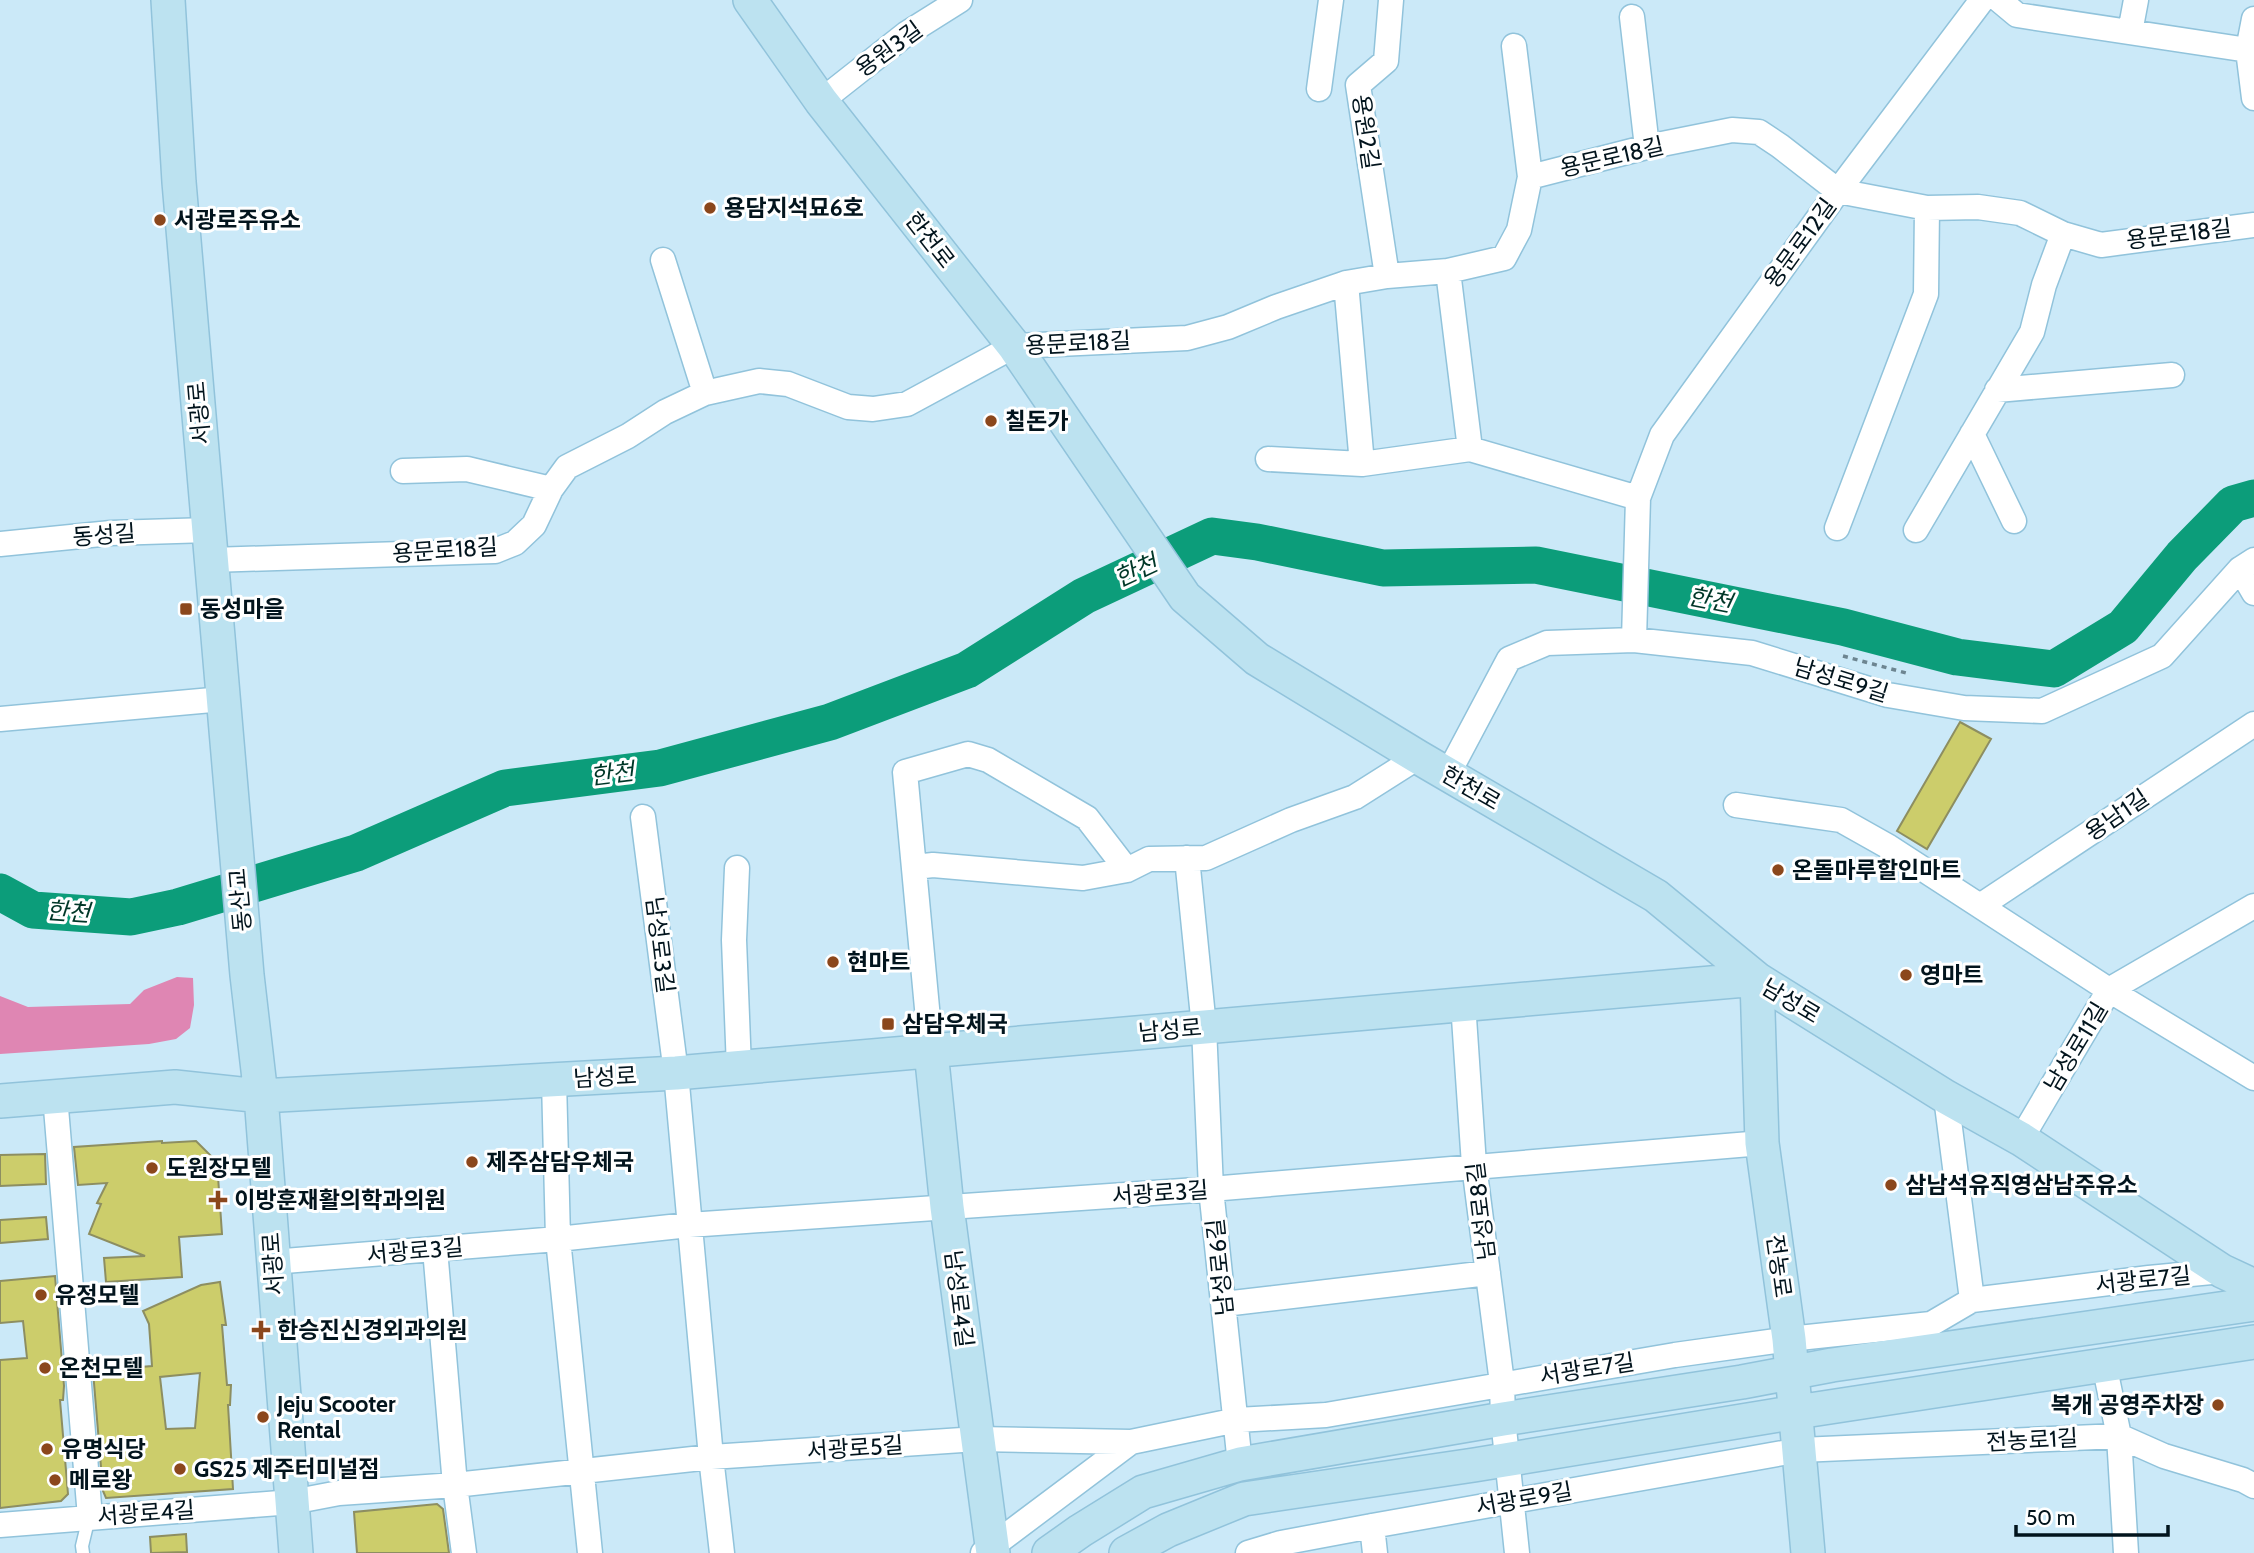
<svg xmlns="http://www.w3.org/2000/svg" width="2254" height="1553" font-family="Cabin,'Noto Sans KR',sans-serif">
<rect width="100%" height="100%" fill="#cbe9f8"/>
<path fill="#df86b3" d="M177 977 193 978 194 1005 190 1028 176 1039 149 1044 0 1054V996L28 1007 130 1004 144 990Z"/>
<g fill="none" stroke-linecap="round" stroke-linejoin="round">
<path stroke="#0c9d7a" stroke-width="37" d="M0 892 33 910 131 917 178 907 356 853 505 788 660 768 830 722 967 670 1084 596 1212 536 1257 542 1383 568 1536 565 1843 627 1957 657 2054 669 2123 627 2182 556 2233 504 2254 498"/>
</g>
<path fill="#cccd6b" stroke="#8d8e61" stroke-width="2" fill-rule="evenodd" d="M1960 722 1991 739 1927 849 1897 831Z
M162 1141V1143L196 1141 217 1162 222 1234 179 1237 182 1277 106 1282 104 1258 145 1256 89 1234 101 1204 97 1203 107 1183 78 1185 74 1147Z
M45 1154 46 1184 0 1186V1155Z
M46 1217 48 1239 0 1243V1220Z
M55 1276 64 1386 63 1400H60L68 1494 61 1501 0 1508V1360L27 1358 23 1321 0 1323V1281Z
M220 1282 226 1325H222L227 1385H231L230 1405H228L233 1489 106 1498 103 1491 93 1371 152 1366 149 1324 143 1311 201 1285ZM200 1373 195 1428 166 1429 160 1377Z
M437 1504 443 1509 449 1553H357L354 1512Z
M186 1534 187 1552 151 1553 150 1537Z"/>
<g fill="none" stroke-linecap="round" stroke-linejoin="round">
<g stroke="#91c3db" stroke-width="15">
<path id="lane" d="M83 1553 82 1546 89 1517"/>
</g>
<g stroke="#91c3db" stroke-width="27">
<path id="street" d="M1999 0 2017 15 2248 50
M1632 17 1647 147
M2254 19 2248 50 2254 98
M2130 32 2136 0
M1514 46 1530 177
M1319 89 1331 0
M821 101 906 34 960 0
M663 260 705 393
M1448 271 1470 449
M1387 276 1358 85 1386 61 1391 0
M1346 283 1362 464
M1997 390 2172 375
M1972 434 2014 521
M1268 459 1362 464 1470 449 1638 498
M403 471 467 469 551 489
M1837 528 1926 294 1927 208
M1916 530 2032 332 2044 285 2063 234
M0 544 111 533 209 530
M211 560 495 551 515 543 534 525 551 489 567 467 628 436 665 412 705 393 759 381 788 384 848 407 873 409 907 404 1014 346 1187 338 1228 327 1276 307 1346 283 1387 276 1448 271 1504 258 1519 230 1530 177 1647 147 1732 130 1759 132 1780 146 1838 191 1927 208 1978 207 2020 213 2063 234 2101 245 2254 225
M2240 569 2254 593
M1634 640 1638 498 1662 435 1838 191 1982 0
M0 719 223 699
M2254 724 1980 906 2109 990 2254 1078
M1448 774 1509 659 1547 643 1634 640 1752 653 1888 695 1964 708 2042 711 2162 656 2240 569 2254 560
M1736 805 1841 820 1889 847 1980 906
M643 817 676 1073 711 1457 722 1553
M1187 858 1204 1027 1211 1189 1240 1464
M915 867 933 865 1083 878 1127 870 1149 859 1206 858 1291 820 1355 797 1418 757
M737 868 734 940 739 1068
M1463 1003 1474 1165 1502 1383 1503 1419 1517 1553
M931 1051 905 772 968 754 988 760 1087 818 1127 870
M554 1080 558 1239 590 1553
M55 1096 90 1517
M1946 1097 1972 1300
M2021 1139 2109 990 2254 906
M435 1249 455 1485 464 1553
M272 1262 558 1239 689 1225 1211 1189 1762 1143
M1224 1304 1488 1273
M2104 1364 2119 1436 2126 1553
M0 1525 292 1502 339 1493 455 1485 711 1457 977 1439 1131 1442
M1372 1526 1375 1553
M983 1553 1131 1442 1237 1420 1326 1415 1675 1355 1789 1339 1931 1324 1972 1300 2149 1278 2222 1271
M1248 1553 1281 1543 1372 1526 1800 1450 2119 1436 2164 1456 2243 1480 2254 1486"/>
</g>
<g stroke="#91c3db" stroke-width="36">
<path id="secondary" d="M168 0 179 182 247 975 261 1096 296 1553
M750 0 821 101 1014 346 1185 597 1257 659 1418 757 1656 896 1757 979 1946 1097 2021 1139 2222 1271 2254 1286
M1757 979 1762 1143 1789 1339 1808 1553
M931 1051 947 1207 993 1553
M0 1101 175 1087 261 1096 676 1073 1757 979
M1049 1553 1080 1531 1143 1492 1240 1464 1503 1419 1742 1382 1832 1365 2254 1304
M1126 1553 1168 1530 1244 1499 1474 1465 1797 1412 2254 1342"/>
</g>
<path stroke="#6d8591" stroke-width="3.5" stroke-dasharray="5 5" stroke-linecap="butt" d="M1843 656 1910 674"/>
<use href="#lane" stroke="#fff" stroke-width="12"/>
<use href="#street" stroke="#fff" stroke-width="24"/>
<use href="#secondary" stroke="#bce2f0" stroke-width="33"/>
</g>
<g fill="#8b471c" stroke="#fff" stroke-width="2.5">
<circle cx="710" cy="208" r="7"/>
<circle cx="160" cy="220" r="7"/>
<circle cx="991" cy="421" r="7"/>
<rect x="179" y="602" width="14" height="14" rx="3.5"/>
<circle cx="1778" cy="870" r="7"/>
<circle cx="833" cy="962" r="7"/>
<circle cx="1906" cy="975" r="7"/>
<rect x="881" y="1017" width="14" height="14" rx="3.5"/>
<circle cx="472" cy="1162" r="7"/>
<circle cx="152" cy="1168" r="7"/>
<circle cx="1891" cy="1185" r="7"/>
<path d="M214.5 1189.5h7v7h7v7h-7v7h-7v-7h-7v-7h7z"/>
<circle cx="41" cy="1295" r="7"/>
<path d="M257.5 1319.5h7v7h7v7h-7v7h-7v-7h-7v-7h7z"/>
<circle cx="45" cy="1368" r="7"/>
<circle cx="2218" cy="1405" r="7"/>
<circle cx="263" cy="1417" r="7"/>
<circle cx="47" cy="1449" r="7"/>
<circle cx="180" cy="1469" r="7"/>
<circle cx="55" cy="1480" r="7"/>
</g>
<g text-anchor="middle" stroke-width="6" stroke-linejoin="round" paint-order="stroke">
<g font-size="23" fill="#02141d" stroke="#fff">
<text transform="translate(889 49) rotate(-36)" y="8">용원3길</text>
<text transform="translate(1366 132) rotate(82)" y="8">용원2길</text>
<text transform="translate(1612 157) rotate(-13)" y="8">용문로18길</text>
<text transform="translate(2179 234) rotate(-7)" y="8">용문로18길</text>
<text transform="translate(930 240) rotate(52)" y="8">한천로</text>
<text transform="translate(1800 243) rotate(-54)" y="8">용문로12길</text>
<text transform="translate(1078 343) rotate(-3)" y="8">용문로18길</text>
<text transform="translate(199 413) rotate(-95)" y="8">서광로</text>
<text transform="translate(104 535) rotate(-4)" y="8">동성길</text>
<text transform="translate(445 550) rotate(-4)" y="8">용문로18길</text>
<text transform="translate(1841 680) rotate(17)" y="8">남성로9길</text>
<text transform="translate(1471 788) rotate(30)" y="8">한천로</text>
<text transform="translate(2117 815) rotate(-34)" y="8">용남1길</text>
<text transform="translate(240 900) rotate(-95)" y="8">동산교</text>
<text transform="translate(660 945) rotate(83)" y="8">남성로3길</text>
<text transform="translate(1791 1001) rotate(31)" y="8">남성로</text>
<text transform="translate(1170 1030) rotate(-5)" y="8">남성로</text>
<text transform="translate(2076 1047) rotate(-59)" y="8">남성로11길</text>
<text transform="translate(605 1077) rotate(-3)" y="8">남성로</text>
<text transform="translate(1160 1193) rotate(-4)" y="8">서광로3길</text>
<text transform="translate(1481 1211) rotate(-97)" y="8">남성로8길</text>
<text transform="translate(415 1251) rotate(-5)" y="8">서광로3길</text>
<text transform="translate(273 1264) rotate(-94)" y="8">서광로</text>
<text transform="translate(1779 1266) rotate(82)" y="8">전농로</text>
<text transform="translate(1220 1267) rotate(-96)" y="8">남성로6길</text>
<text transform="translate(2143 1280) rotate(-6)" y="8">서광로7길</text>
<text transform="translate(959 1299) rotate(83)" y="8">남성로4길</text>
<text transform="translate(1587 1369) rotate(-9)" y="8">서광로7길</text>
<text transform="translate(2032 1440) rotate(-3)" y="8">전농로1길</text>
<text transform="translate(855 1448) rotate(-4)" y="8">서광로5길</text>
<text transform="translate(1524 1499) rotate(-10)" y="8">서광로9길</text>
<text transform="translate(146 1513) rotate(-4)" y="8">서광로4길</text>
</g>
<g font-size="23" font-weight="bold" fill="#02141d" stroke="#fff" text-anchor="start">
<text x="724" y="216">용담지석묘6호</text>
<text x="174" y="228">서광로주유소</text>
<text x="1005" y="429">칠돈가</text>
<text x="200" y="617">동성마을</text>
<text x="1792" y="878">온돌마루할인마트</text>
<text x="847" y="970">현마트</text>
<text x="1920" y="983">영마트</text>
<text x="902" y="1032">삼담우체국</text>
<text x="486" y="1170">제주삼담우체국</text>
<text x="166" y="1176">도원장모텔</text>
<text x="1905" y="1193">삼남석유직영삼남주유소</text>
<text x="234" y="1208">이방훈재활의학과의원</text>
<text x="55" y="1303">유정모텔</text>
<text x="277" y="1338">한승진신경외과의원</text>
<text x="59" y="1376">온천모텔</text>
<text x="277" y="1412">Jeju Scooter<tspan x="277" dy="26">Rental</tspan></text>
<text x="2204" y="1413" text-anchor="end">복개 공영주차장</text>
<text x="61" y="1457">유명식당</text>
<text x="194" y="1477">GS25 제주터미널점</text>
<text x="69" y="1488">메로왕</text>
</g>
<g font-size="24" font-style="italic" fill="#003728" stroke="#fff">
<text transform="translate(1136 571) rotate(-25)" y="8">한천</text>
<text transform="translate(1710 600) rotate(11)" y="8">한천</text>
<text transform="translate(612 774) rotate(-7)" y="8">한천</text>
<text transform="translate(68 912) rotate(4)" y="8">한천</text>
</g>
</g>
<path d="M2016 1525v10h152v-10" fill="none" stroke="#02141d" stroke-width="3.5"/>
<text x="2026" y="1525" font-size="21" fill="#02141d" stroke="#ffffff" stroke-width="5" paint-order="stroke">50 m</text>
</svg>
